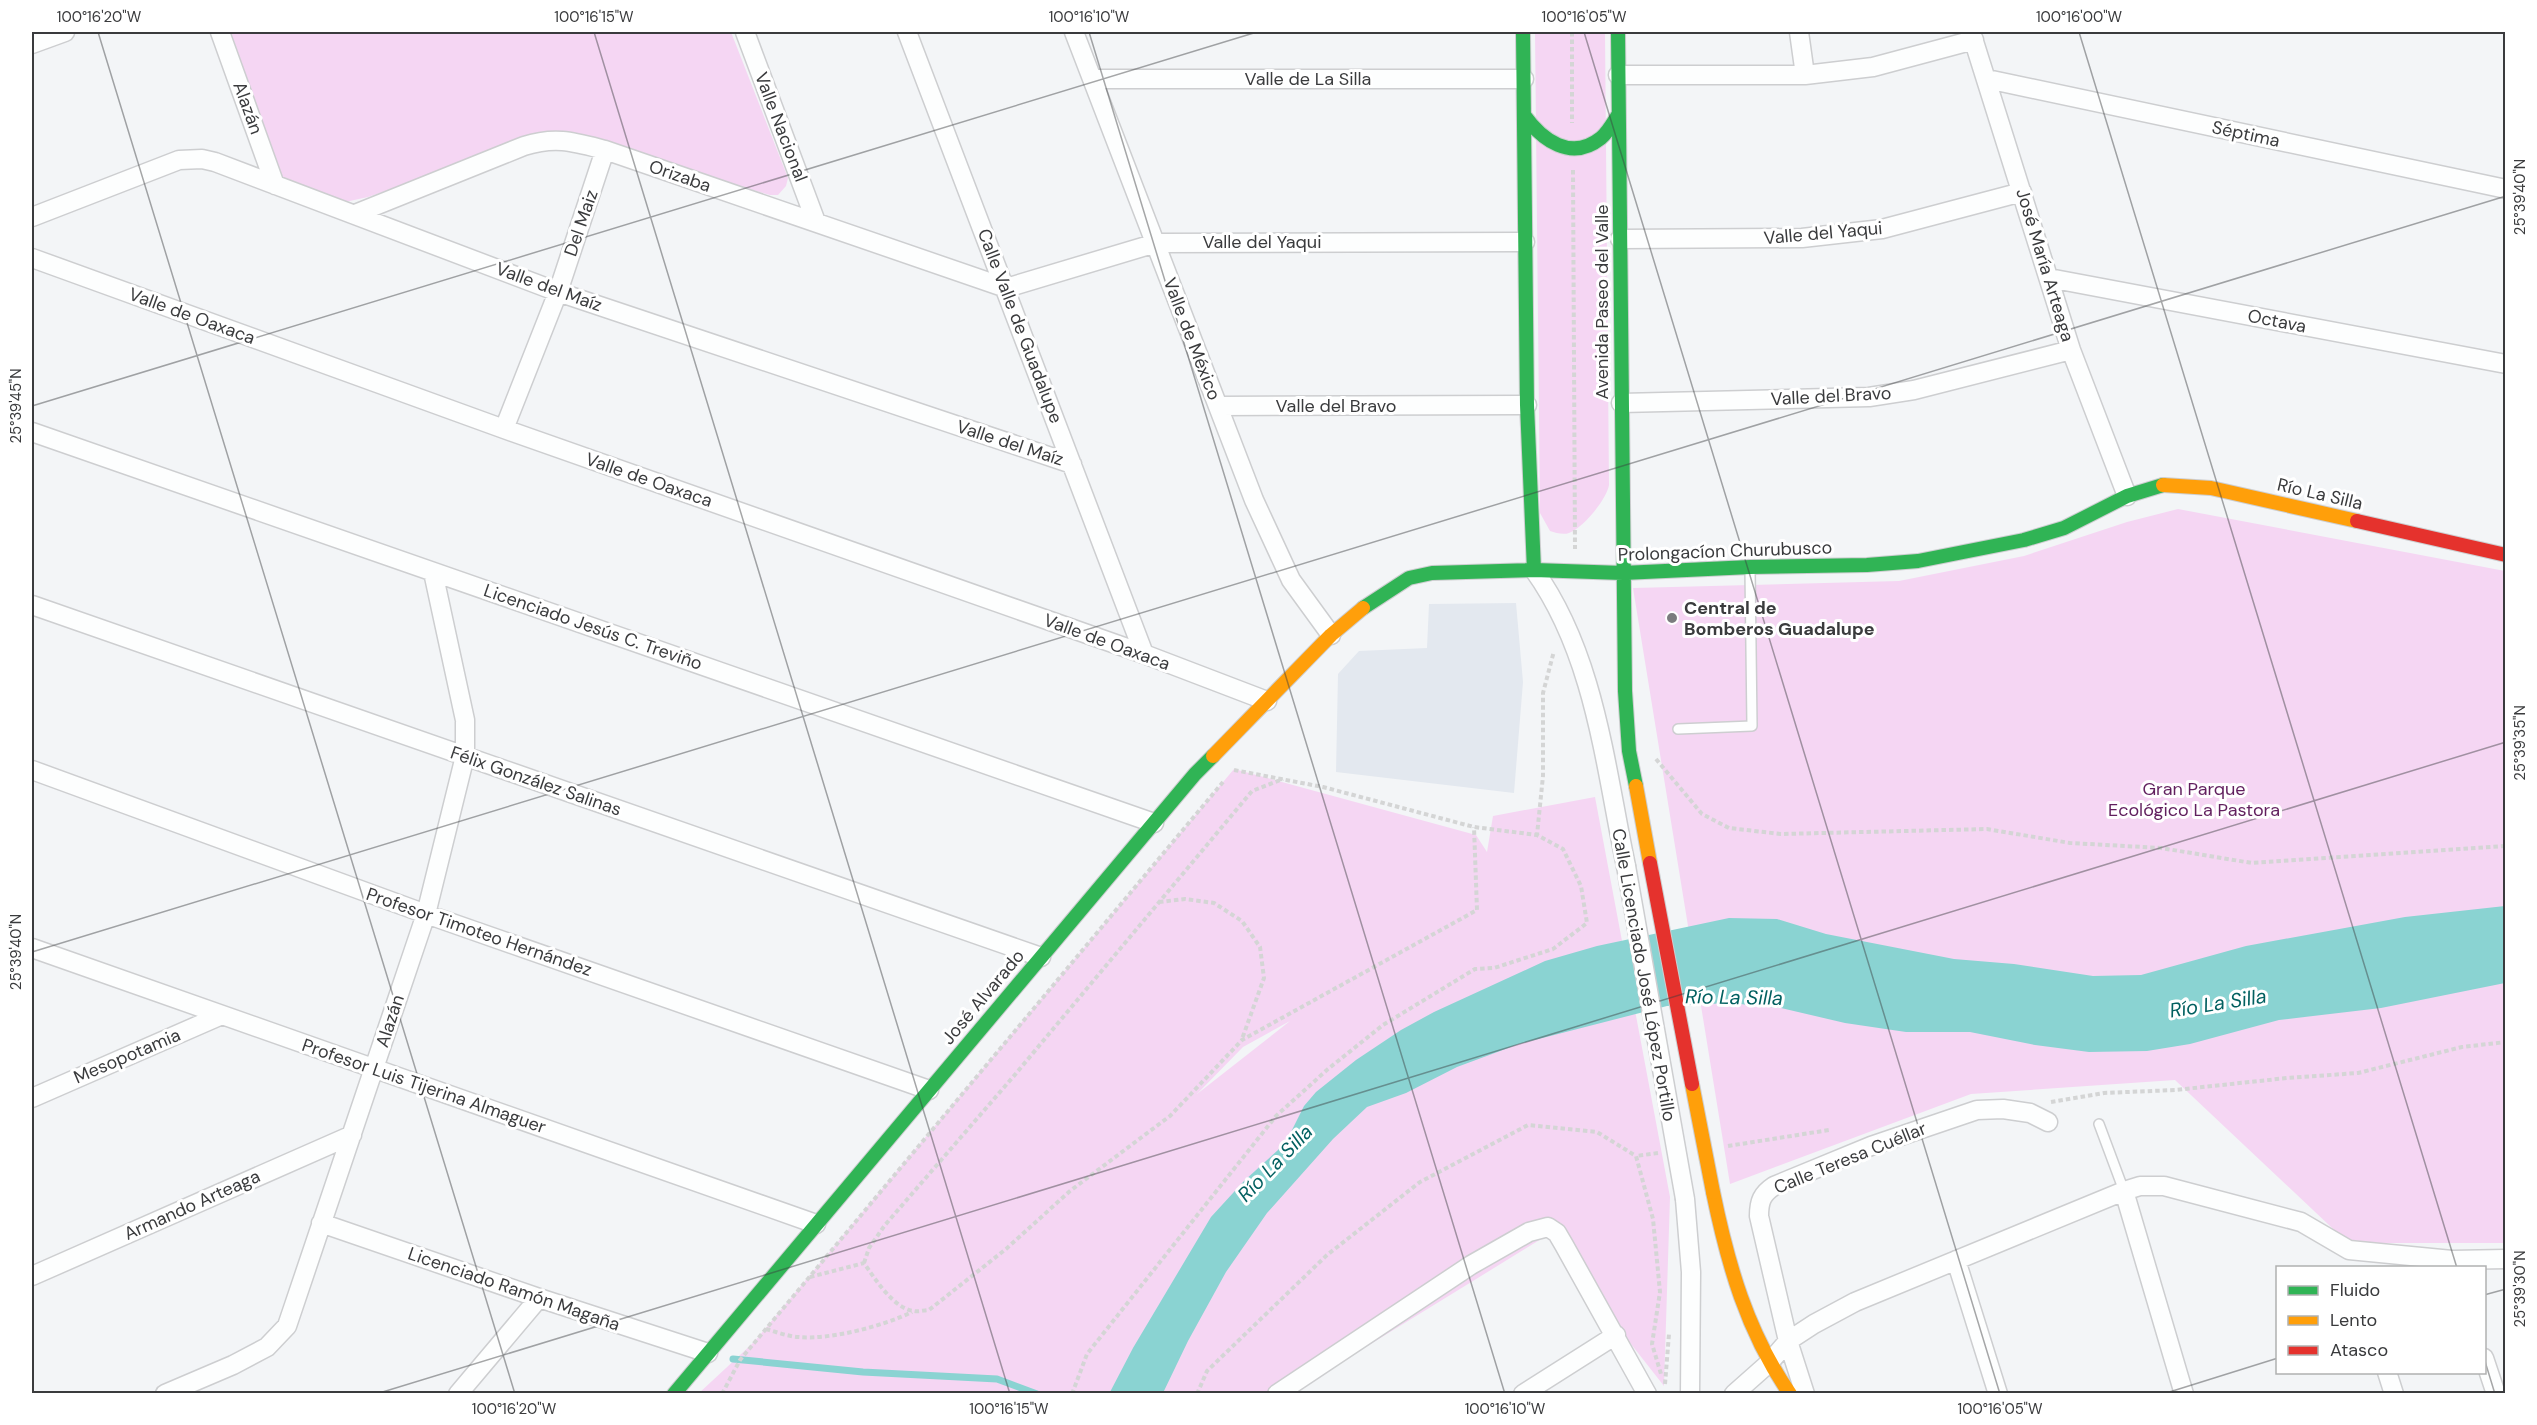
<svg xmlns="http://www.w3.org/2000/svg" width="2537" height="1425" font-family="'DM Sans',sans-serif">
<rect width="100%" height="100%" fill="#f3f5f7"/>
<path fill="#e3e8ef" d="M1516 603 1523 682 1514 793 1336 772 1338 674 1359 651 1427 648 1429 604Z"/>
<path fill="#f5d6f3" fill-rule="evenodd" d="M231 32H731L788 178 786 186 778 195H770L556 132 368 197 336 204 282 181Z
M1535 32H1605L1609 485C1607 499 1583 528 1569 533 1563 535 1556 533 1550 531L1540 513Z
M2178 509 2505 571V1243H2348L2175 1080 1971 1094 1730 1184 1633 588 1899 581 2024 556 2127 522Z
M1234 769 1476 835 1487 852 1493 816 1595 797 1670 1197 1664 1386 1546 1236 1291 1393 698 1394 754 1342ZM1290 1021 1197 1094 1243 1047Z"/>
<path fill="#8ad3d2" d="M2505 906V983L2381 1008 2279 1020 2190 1044 2147 1051 2089 1052 2035 1045 1970 1032H1906L1845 1023 1781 1008 1730 1003 1667 1006 1519 1044 1457 1067 1406 1093 1367 1107 1333 1139 1267 1213 1226 1272 1188 1341 1163 1393 1109 1394 1133 1348 1211 1217 1244 1181 1278 1150 1289 1136 1304 1106 1316 1092 1356 1060 1401 1030 1434 1012 1545 961 1597 946 1729 918 1777 919 1826 934 1954 959 2014 964 2093 976 2141 975 2246 946 2405 917Z"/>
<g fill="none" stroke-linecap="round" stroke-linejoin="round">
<path stroke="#8ad3d2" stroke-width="7" d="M733 1359 863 1372 997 1379 1037 1394"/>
<g stroke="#cdced0" stroke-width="12">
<path id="lane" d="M1678 729 1752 726 1750 569
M2099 1124 2124 1191"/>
</g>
<g stroke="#cdced0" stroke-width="21">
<path id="street" d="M220 32 275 185
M745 32 816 222
M907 32 1144 654
M1074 32 1254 500 1291 580 1331 635
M1799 32 1805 75
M1971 32 2071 350 2127 496
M32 44 65 32
M1618 75H1805L1873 67 1974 40
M1092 79H1524
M1987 79 2506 189
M355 214 524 146C556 136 574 142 605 150L1006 288 1156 243 1525 242
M32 217 179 160 202 159 215 162 558 292 1072 464
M1620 239 1802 238 1882 229 2022 192
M32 258 504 429 1144 654 1267 701
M2049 278 2506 364
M1621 403 1869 397 1914 390 2071 350
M1218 406 1527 405
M504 429 558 292 605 150
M32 432 1154 823
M1534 570C1595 655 1605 766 1626 866
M32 605 1041 957
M32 770 426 914 929 1090
M32 948 816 1224
M32 1098 222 1015
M2124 1191 2184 1394
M1685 1199 1691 1272 1690 1394
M321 1223 539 1298 708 1353
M1956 1260 1998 1394
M32 1276 352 1135
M2484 1358 2496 1394
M2387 1372 2394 1394
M165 1394 233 1365 267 1347 287 1326 426 914 465 756V720L433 572
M458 1394 539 1298
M1277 1394 1471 1265 1529 1232 1548 1227 1557 1233 1564 1245 1647 1394
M1523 1394 1616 1335
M1734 1394 1769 1363 1788 1341 1814 1324 1855 1302 2124 1191 2140 1186H2164L2301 1222 2349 1250 2452 1260 2506 1259
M1805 1394 1788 1341 1759 1216C1759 1201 1762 1194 1774 1186L1871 1146 1977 1110 2003 1109 2030 1113 2048 1122"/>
</g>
<g stroke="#cdced0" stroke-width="16">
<path id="fast" d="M1523 32 1527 405 1534 570
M1618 32 1625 691 1629 751 1636 786
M1524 115C1542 140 1571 162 1601 138 1608 132 1613 123 1618 115
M1363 608 1409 578 1432 573 1534 570 1623 573 1750 567 1867 565 1918 561 2024 540 2064 528 2127 496 2163 485
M674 1394 1195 774 1213 756"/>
</g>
<g stroke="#cdced0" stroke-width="16">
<path id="slow" d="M2163 485 2211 488 2357 521
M1213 756 1331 635 1363 608
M1636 786 1650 863
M1713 1192C1728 1265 1747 1332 1790 1394"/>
</g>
<g stroke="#cdced0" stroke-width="16">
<path id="jam" d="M2357 521 2506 555"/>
</g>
<path stroke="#d4d5d5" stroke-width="4" stroke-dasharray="4.5 3" stroke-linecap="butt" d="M1572 32V123
M1573 170 1575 549
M1656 759 1702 814 1729 828 1781 834 1987 829 2070 843 2161 848 2252 863 2506 846
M1234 770 1323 787 1474 827 1537 835
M1159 902 1185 899 1214 903 1242 921 1260 947 1264 978 1242 1039
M2051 1102 2104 1093 2175 1090 2287 1078 2358 1073 2462 1047 2506 1042
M1728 1146 1829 1130
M1658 1153 1636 1156 1653 1219 1660 1292 1652 1344 1661 1374
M864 1263 869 1248 885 1225 1013 1077 1252 791 1283 779
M810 1277 864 1263C875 1279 894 1309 914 1311 919 1312 924 1310 929 1310L1006 1249 1070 1191 1170 1116 1242 1040 1477 910 1474 827
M766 1329C776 1332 787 1336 798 1337 831 1340 883 1326 912 1312
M1665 1384 1669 1334
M722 1394 740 1360 1223 782
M1072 1394 1087 1354 1276 1116 1328 1069 1383 1025 1475 969 1494 968 1553 949 1587 923 1581 886 1563 849 1537 835 1543 776V693L1554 651
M1197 1394 1207 1371 1327 1255 1420 1182 1528 1125 1597 1132 1636 1156"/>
<use href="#lane" stroke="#fdfefe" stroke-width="9"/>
<use href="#street" stroke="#fdfefe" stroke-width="18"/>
<use href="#fast" stroke="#30b455" stroke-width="14"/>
<use href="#slow" stroke="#ff9f0a" stroke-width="14"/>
<use href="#jam" stroke="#e5322d" stroke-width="14"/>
<g stroke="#cdced0" stroke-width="21" stroke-linecap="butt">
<path id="street-bridge" d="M1626 866 1685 1199"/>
</g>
<g stroke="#cdced0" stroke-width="16" stroke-linecap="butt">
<path id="slow-bridge" d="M1692 1084 1713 1192"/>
</g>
<g stroke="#cdced0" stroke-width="16" stroke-linecap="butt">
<path id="jam-bridge" d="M1650 863 1692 1084"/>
</g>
<use href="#street-bridge" stroke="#fdfefe" stroke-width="18"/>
<use href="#slow-bridge" stroke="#ff9f0a" stroke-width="14"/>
<use href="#jam-bridge" stroke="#e5322d" stroke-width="14"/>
</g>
<path fill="none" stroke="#3a3b3d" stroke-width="1.5" stroke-opacity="0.45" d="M98 32 515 1394M594 32 1010 1394M1089 32 1505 1394M1584 32 2000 1394M2079 32 2457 1268M32 406 1257 32M32 952 2506 196M2484 1295 2506 1289M2484 1358 2495 1394M376 1394 2506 742M2163 1394 2278 1358"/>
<circle fill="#7b7c7e" stroke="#fff" stroke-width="2" cx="1672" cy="618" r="6"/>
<g text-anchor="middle" stroke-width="6" stroke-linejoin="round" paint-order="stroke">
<g font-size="18" fill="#3a3b3d" stroke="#fff">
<text x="1308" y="85">Valle de La Silla</text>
<text transform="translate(248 108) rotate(70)" y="6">Alazán</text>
<text transform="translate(781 127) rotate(69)" y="6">Valle Nacional</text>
<text transform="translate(2246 134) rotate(12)" y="6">Séptima</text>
<text transform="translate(680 176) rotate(19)" y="6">Orizaba</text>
<text transform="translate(581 223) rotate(-71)" y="6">Del Maiz</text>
<text transform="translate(1823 233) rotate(-5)" y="6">Valle del Yaqui</text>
<text x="1262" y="248">Valle del Yaqui</text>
<text transform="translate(2045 265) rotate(73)" y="6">José María Arteaga</text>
<text transform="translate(549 287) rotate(20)" y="6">Valle del Maíz</text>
<text transform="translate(1602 302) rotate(-90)" y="6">Avenida Paseo del Valle</text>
<text transform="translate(192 316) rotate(20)" y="6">Valle de Oaxaca</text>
<text transform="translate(2277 321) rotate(11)" y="6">Octava</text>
<text transform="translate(1020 326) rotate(69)" y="6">Calle Valle de Guadalupe</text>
<text transform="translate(1192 339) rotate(69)" y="6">Valle de México</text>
<text transform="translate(1831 396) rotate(-3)" y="6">Valle del Bravo</text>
<text x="1336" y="412">Valle del Bravo</text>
<text transform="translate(1010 443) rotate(18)" y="6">Valle del Maíz</text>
<text transform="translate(649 480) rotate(19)" y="6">Valle de Oaxaca</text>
<text transform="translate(2320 494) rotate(13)" y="6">Río La Silla</text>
<text transform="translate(1725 551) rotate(-2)" y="6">Prolongacíon Churubusco</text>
<text transform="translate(593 627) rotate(19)" y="6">Licenciado Jesús C. Treviño</text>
<text transform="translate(1107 642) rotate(20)" y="6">Valle de Oaxaca</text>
<text transform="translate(536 781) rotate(19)" y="6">Félix González Salinas</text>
<text transform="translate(479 932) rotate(19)" y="6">Profesor Timoteo Hernández</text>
<text transform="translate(1644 975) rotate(80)" y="6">Calle Licenciado José López Portillo</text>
<text transform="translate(983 997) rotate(-50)" y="6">José Alvarado</text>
<text transform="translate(390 1021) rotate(-72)" y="6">Alazán</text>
<text transform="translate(127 1056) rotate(-23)" y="6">Mesopotamia</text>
<text transform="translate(424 1086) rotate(19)" y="6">Profesor Luis Tijerina Almaguer</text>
<text transform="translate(1850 1158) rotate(-22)" y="6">Calle Teresa Cuéllar</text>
<text transform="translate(192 1205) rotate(-24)" y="6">Armando Arteaga</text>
<text transform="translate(514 1289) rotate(19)" y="6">Licenciado Ramón Magaña</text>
</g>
<g font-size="18" font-weight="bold" fill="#3a3b3d" stroke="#fff" text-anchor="start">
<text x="1684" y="614">Central de<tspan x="1684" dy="21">Bomberos Guadalupe</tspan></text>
</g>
<g font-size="18" fill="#611f5e" stroke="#fff">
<text x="2194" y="795">Gran Parque<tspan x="2194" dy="21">Ecológico La Pastora</tspan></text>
</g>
<g font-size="20" font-style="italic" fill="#026060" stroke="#fff">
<text transform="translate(1734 997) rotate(1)" y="7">Río La Silla</text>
<text transform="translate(2218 1003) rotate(-9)" y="7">Río La Silla</text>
<text transform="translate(1275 1163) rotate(-46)" y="7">Río La Silla</text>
</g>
</g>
<rect width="2537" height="1425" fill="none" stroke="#ffffff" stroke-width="66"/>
<rect x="2276" y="1266" width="210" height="108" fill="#ffffff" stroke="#b0b1b1" stroke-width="1.5"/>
<rect x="2288" y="1286" width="30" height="9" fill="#30b455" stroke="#b0b1b1" stroke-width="1.5"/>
<text x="2330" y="1296" font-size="18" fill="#3a3b3d">Fluido</text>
<rect x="2288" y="1316" width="30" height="9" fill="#ff9f0a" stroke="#b0b1b1" stroke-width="1.5"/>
<text x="2330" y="1326" font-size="18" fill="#3a3b3d">Lento</text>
<rect x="2288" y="1346" width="30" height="9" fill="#e5322d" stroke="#b0b1b1" stroke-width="1.5"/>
<text x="2330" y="1356" font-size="18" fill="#3a3b3d">Atasco</text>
<rect x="33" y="33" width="2471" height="1359" fill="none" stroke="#3a3b3d" stroke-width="2"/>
<g font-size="15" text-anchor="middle" fill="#3a3b3d">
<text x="99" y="22">100°16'20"W</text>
<text x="594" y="22">100°16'15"W</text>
<text x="1089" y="22">100°16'10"W</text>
<text x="1584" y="22">100°16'05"W</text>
<text x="2079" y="22">100°16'00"W</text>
<text transform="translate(2520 197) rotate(-90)" y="5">25°39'40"N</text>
<text transform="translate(16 406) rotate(-90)" y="5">25°39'45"N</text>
<text transform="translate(2520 743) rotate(-90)" y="5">25°39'35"N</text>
<text transform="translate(16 952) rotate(-90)" y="5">25°39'40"N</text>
<text transform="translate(2520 1289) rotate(-90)" y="5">25°39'30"N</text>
<text x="514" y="1414">100°16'20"W</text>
<text x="1009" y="1414">100°16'15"W</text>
<text x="1505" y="1414">100°16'10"W</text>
<text x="2000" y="1414">100°16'05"W</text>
</g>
</svg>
